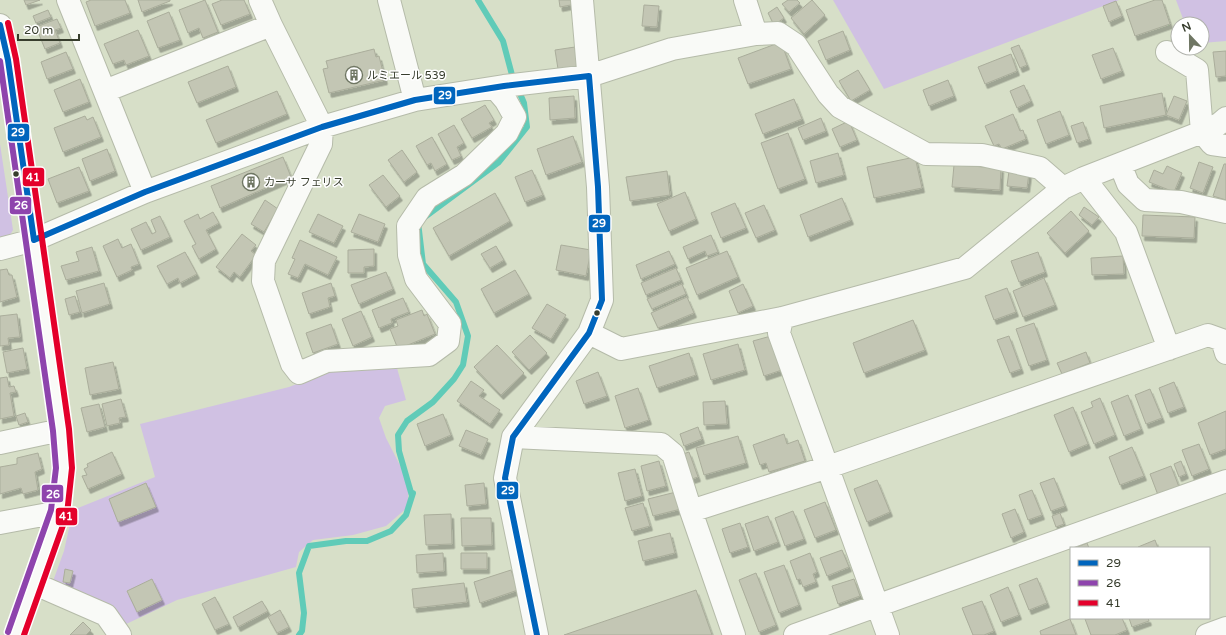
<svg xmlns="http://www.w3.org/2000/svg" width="1226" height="635" font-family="'Varela Round','Noto Sans JP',sans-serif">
<defs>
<filter id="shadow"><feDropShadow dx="2.5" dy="4.5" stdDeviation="0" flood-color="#0004"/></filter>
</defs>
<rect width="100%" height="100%" fill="#d7dfc8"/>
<path fill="#d0c1e3" d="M833 0H1119L884 89Z
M1176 0H1226V41L1202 43V24H1185Z
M0 144 13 230 8 238 0 240Z
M397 368 406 400 385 406 379 418 386 438 408 481V507L386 526 353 535 313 540 299 552 296 567 177 600 122 626 52 584 64 551 73 510 155 477 140 424 289 387 327 372Z"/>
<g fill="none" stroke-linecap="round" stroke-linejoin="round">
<path stroke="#60cbb8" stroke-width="6" d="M299 635 302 631 304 613 299 573 309 546 346 541H367L391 531 406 515 413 493 412 496 399 451 398 435 407 421 433 402 454 379 463 365 468 336 456 302 423 264 418 222 499 162 527 127 524 103 512 75 503 41 478 0"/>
</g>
<path fill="#c3c6b4" stroke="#aaad9b" filter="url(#shadow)" d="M24 0H40L26 5Z
M91 0H125L130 13 95 26 86 2Z
M138 0H170V1L142 12Z
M205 0 218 32 203 38 199 28 188 33 179 10Z
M222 0H244L250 14 221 25 212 4Z
M559 0H575L576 4 560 7Z
M788 0H797L800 3 789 12 782 4Z
M812 0 825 15 804 34 791 18Z
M1155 0H1162L1170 24 1135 36 1126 10Z
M1116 1 1122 16 1109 22 1103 6Z
M644 5 659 6 657 27 642 26Z
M777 7 784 18 774 25 768 13Z
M48 10 51 17 36 23 33 16Z
M169 12 180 40 158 48 147 21Z
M57 19 61 28 55 30 60 43 45 49 36 27Z
M138 30 149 56 126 65 124 60 113 64 104 44Z
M843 31 850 50 826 60 818 41Z
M781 42 791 69 748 84 738 58Z
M1019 45 1027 65 1020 68 1011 48Z
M575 47 578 66 558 69 555 50Z
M1113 48 1122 71 1101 79 1092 55Z
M374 49 376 57 379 56 385 80 329 93 323 69 328 68 326 61Z
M1226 51V76L1216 77 1213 52Z
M66 52 73 69 47 79 41 62Z
M1011 54 1017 71 985 84 978 67Z
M228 66 236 87 197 103 188 82Z
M858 70 870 90 851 101 839 81Z
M80 79 89 102 63 112 54 90Z
M948 80 954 96 929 106 923 90Z
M1024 85 1031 101 1017 108 1010 91Z
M277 91 287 114 216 143 206 120Z
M1162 93 1166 115 1104 128 1100 106Z
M574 96 575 118 550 120 549 98Z
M1174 96 1187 101 1179 120 1166 115Z
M794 99 802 119 763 134 755 114Z
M485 105 494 120 489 123 492 127 472 138 461 119Z
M1060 111 1069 135 1046 144 1037 120Z
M1013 114 1020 131 1023 130 1026 139 1002 149 999 144 994 146 985 126Z
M85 116 87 120 93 117 101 137 63 152 54 128Z
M821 118 826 131 803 140 798 128Z
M849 121 857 140 840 147 832 129Z
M1083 122 1089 139 1077 143 1071 126Z
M454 125 464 143 457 147 461 156 452 160 438 134Z
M788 133 805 179 778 189 761 143Z
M573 136 582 162 546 175 537 149Z
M432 137 447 164 435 171 431 163 427 165 416 146Z
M107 149 115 171 90 181 82 159Z
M402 150 417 172 404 182 388 160Z
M838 153 844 175 816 183 810 161Z
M283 157 291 177 220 208 211 186Z
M915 157 922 188 874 198 867 167Z
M1199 162 1213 167 1203 193 1190 188Z
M1224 164H1226V200L1213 196Z
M954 165 1001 168 1000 190 952 187Z
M1167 166 1182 173 1174 192 1149 182 1154 170 1163 174Z
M79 167 89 191 57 203 48 179Z
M532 170 543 195 525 202 515 177Z
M667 171 670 195 630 201 626 177Z
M1009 171 1029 173 1027 188 1007 186Z
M383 175 400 196 386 207 369 185Z
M685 192 696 219 669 231 657 204Z
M495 193 510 221 449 256 433 228Z
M842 198 851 220 808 237 800 215Z
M265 200 278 209 264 232 251 224Z
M735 203 746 228 721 238 711 213Z
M764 205 775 230 756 238 745 213Z
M1084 207 1099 217 1092 225 1079 215Z
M1071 211 1089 231 1065 253 1047 233Z
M213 212 219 223 206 230 216 249 199 259 192 246 196 244 184 221 198 214 200 219Z
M318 214 343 226 334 243 309 232Z
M359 214 385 224 378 242 351 232Z
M1143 215 1195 217 1194 238 1142 236Z
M160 216 170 237 141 250 131 229 146 222 152 234 156 232 151 220Z
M242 234 256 245 251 251 256 255 240 277 234 272 230 278 216 267Z
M711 235 718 252 707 256 705 251 688 259 683 247Z
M118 239 122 248 131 244 139 264 131 267 132 270 117 277 103 246Z
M300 240 337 257 328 275 305 264 298 278 288 274 295 259 292 258Z
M561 245 591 250 586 276 556 270Z
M496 246 504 260 490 268 481 254Z
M92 247 99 271 66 280 61 266 79 261 76 252Z
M374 249V266L364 267V273H348V250Z
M669 251 675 264 641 279 636 265Z
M727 251 738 277 697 295 686 268Z
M185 252 197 274 180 283 178 278 167 284 157 266Z
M1038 252 1045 272 1019 282 1011 261Z
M1123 256 1124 274 1092 275 1091 258Z
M676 268 681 280 646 295 641 283Z
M7 269 9 275H12L17 297 0 302V270Z
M515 270 529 294 494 313 481 289Z
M386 272 393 289 359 304 351 285Z
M1044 278 1055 305 1023 317 1013 291Z
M104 283 110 304 82 313 76 291Z
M331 283 335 296 328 298 330 307 309 314 302 293Z
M682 284 686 294 652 309 647 299Z
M743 284 753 306 738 313 729 291Z
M1007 288 1016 312 994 320 985 296Z
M75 296 80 312 69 315 65 299Z
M687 297 694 313 658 328 651 313Z
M403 298 409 312 391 319 392 323 379 328 372 310Z
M547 304 566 315 551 339 532 328Z
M422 310 424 316 427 314 435 334 398 349 390 329 398 326 396 320Z
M361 311 372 337 353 346 342 319Z
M17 314 20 337 8 338 9 345 0 346V316Z
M913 320 925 350 864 373 853 343Z
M1034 323 1047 360 1029 366 1016 329Z
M331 324 338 344 313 353 306 333Z
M530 335 547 353 529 370 512 352Z
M771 336 782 370 764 376 753 341Z
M1009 336 1021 369 1010 373 997 340Z
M738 344 745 370 711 380 703 354Z
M497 345 524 373 501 395 474 367Z
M23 348 27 369 7 373 3 352Z
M1086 352 1090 363 1062 374 1057 363Z
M689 353 696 375 657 388 649 366Z
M113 362 119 389 90 395 85 368Z
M598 372 607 396 584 404 576 381Z
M7 377 9 387 14 386 16 392 10 393 14 416 0 419V378Z
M471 381 484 390 479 396 500 410 490 424 457 401Z
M1174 382 1184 407 1168 413 1159 388Z
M638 388 649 420 625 428 615 396Z
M1150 389 1162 418 1146 424 1135 395Z
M1128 395 1141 429 1124 436 1111 402Z
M1100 398 1115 435 1094 444 1081 412 1093 407 1091 402Z
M121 399 126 417 119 418 120 423 107 426 102 404Z
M725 401 727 424 704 425 703 402Z
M99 404 105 427 87 432 81 408Z
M1073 407 1088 444 1069 452 1054 415Z
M1226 411V449L1210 455 1198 423Z
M25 413 28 422 19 425 16 416Z
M443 414 451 435 425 446 417 424Z
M698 427 702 439 684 446 680 434Z
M466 430 488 439 481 455 459 446Z
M784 434 787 444 798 440 805 461 769 472 766 463 760 465 753 445Z
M738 436 746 463 704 475 696 448Z
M1199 444 1209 469 1192 476 1182 450Z
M1132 447 1144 476 1120 485 1109 457Z
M112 452 122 474 88 489 82 476 87 475 84 469 88 467 87 464Z
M689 452 698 477 692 479 683 454Z
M38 453 42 469 35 472 38 490 23 494 21 488 0 494V467L17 464V458Z
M659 461 666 486 647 491 641 466Z
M1181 461 1186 474 1179 477 1174 464Z
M1171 466 1179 487 1158 495 1150 474Z
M635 469 642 496 625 501 618 473Z
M1054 478 1065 506 1051 511 1040 483Z
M877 480 890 512 867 522 854 489Z
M146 483 156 507 118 522 109 499Z
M484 483 486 504 467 506 465 485Z
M1032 490 1042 515 1028 520 1019 495Z
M676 492 681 509 653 516 648 499Z
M825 502 836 530 815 538 804 510Z
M643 503 650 526 632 531 625 508Z
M1015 509 1024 532 1011 538 1002 514Z
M793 511 804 539 785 546 775 518Z
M1060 513 1064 524 1056 527 1052 516Z
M451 514 452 544 426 545 424 515Z
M768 516 778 542 754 551 745 524Z
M461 518H491L492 545 462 546Z
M740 523 748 547 730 553 722 529Z
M670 533 675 553 643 561 638 541Z
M1155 540 1158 548H1138V547Z
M1087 543 1089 548H1075Z
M842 550 849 567 827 576 820 558Z
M443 553 444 571 417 573 416 555Z
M461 553H487V569H461Z
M810 553 817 572 813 574 816 582 803 587 800 579 797 580 790 561Z
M784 565 799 605 779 613 764 572Z
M65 569 73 571 70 583 63 582Z
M511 570 518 590 480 603 474 582Z
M756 573 776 625 759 632 739 580Z
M1037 578 1047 603 1029 610 1019 585Z
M152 579 162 600 137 612 127 591Z
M854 579 860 596 838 604 832 586Z
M464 583 467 602 414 608 412 589Z
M1008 587 1019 615 1001 622 990 595Z
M696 590 712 635H564Z
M215 597 229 624 215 630 202 604Z
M262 601 268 611 238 627 233 617Z
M982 601 994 631 984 635H973L962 608Z
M280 610 289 627 277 633 268 617Z
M1122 618 1127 630 1115 635H1091L1085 619Z
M1129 618H1148L1149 621 1132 627Z
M1070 619 1076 635H1041L1040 631Z
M83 622 91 630 86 635H70Z"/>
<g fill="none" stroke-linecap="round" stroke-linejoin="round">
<g stroke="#b5bba9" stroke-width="24">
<path id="minor" d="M68 0 145 192
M260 0 271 25 322 127 321 144 264 261 263 281 292 364 299 373 327 361 429 355 448 341 450 324 416 279 409 255 408 226 427 198 464 175 507 133 515 117 506 101 495 88
M389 0 415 100
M745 0 756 34
M0 25 8 60 34 240 61 430 64 468 59 512 16 635
M105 91 271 25
M1226 118 1219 124 1202 132 1212 144 1226 146
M1120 164 1128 184 1145 200 1181 202 1226 212
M1084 178 1202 132 1197 70 1167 52
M0 249 34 240 145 192 322 127 415 100 504 86 589 76 672 49 756 34 778 33 796 45 828 94 840 107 926 154 982 155 1040 168 1063 188
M782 318 779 333 888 635
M589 333 621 349 782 318 965 268 1063 188 1084 178 1126 232 1169 349
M513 437 661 444 673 454 691 511 734 635
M0 443 61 430
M691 511 828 467 1208 335 1222 340 1226 353
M0 523 59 512
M35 584 106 615 120 635
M537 635 505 478 513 437 589 333 602 300 598 187 582 0
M795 635 1226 481
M1207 635 1226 628"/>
</g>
<use href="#minor" stroke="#f9faf7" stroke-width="22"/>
<g stroke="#fff" stroke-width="9">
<path id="bus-1" d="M0 25 8 60 34 240
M34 240 145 192 322 127 415 100 504 86 589 76
M537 635 505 478 513 437 589 333 602 300 598 187 589 76"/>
</g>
<g stroke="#fff" stroke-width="9">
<path id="bus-2" d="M0 61 53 431 56 468 51 510 8 632"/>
</g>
<g stroke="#fff" stroke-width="9">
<path id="bus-3" d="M8 23 16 59 42 239 69 429 72 468 67 514 24 635"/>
</g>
<use href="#bus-1" stroke="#0065bd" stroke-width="6"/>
<use href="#bus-2" stroke="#8e44ad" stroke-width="6"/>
<use href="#bus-3" stroke="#e4002b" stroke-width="6"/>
</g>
<defs>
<g id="building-ring" transform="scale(0.9)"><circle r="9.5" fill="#fff" stroke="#6f7663" stroke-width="1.5"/><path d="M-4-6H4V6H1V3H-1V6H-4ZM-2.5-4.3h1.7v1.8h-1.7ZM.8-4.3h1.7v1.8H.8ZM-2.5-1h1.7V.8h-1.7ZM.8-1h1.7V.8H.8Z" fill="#6f7663"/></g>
</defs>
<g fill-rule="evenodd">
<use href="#building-ring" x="354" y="75"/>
<use href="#building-ring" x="251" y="182"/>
</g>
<g fill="#373d2d" stroke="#fff" stroke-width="1.5">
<circle cx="16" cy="174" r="3.5"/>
<circle cx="597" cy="313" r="3.5"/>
</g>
<g text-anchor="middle" stroke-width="3" stroke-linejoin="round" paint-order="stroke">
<g font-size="11" fill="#373d2d" stroke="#fff" text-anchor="start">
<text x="367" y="79">ルミエール 539</text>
<text x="264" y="186">カーサ フェリス</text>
</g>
</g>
<g stroke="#fff" stroke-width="1.5">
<rect x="433" y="86" width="23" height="19" rx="4" fill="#0065bd"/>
<rect x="7" y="123" width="23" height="19" rx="4" fill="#0065bd"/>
<rect x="22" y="167" width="23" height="20" rx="4" fill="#e4002b"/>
<rect x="9" y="196" width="23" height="19" rx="4" fill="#8e44ad"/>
<rect x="588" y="214" width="23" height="19" rx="4" fill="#0065bd"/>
<rect x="496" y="481" width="23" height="19" rx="4" fill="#0065bd"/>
<rect x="41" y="484" width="23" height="19" rx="4" fill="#8e44ad"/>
<rect x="55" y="507" width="23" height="19" rx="4" fill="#e4002b"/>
</g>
<g font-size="11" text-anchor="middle" font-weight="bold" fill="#fff">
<text x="445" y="99">29</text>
<text x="18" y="136">29</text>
<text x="33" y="181">41</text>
<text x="21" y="209">26</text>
<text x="599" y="227">29</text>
<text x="508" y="494">29</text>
<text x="53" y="498">26</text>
<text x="66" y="520">41</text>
</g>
<rect x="1070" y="547" width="140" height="72" fill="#ffffff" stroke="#afb1ab"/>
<rect x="1078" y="560" width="20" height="6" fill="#0065bd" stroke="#afb1ab"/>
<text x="1106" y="567" font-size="12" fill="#373d2d">29</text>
<rect x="1078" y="580" width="20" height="6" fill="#8e44ad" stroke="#afb1ab"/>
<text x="1106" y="587" font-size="12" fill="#373d2d">26</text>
<rect x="1078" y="600" width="20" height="6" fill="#e4002b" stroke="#afb1ab"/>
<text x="1106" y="607" font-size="12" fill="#373d2d">41</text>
<g transform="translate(1190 36) rotate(338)"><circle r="19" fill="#ffffff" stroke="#afb1ab"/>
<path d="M0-3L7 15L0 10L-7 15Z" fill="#6f7663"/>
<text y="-6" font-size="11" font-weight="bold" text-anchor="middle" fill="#373d2d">N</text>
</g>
<path d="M18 34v6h61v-6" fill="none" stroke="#373d2d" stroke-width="2"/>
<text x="24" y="34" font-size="12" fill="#373d2d" stroke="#ffffff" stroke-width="3" paint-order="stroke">20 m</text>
</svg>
